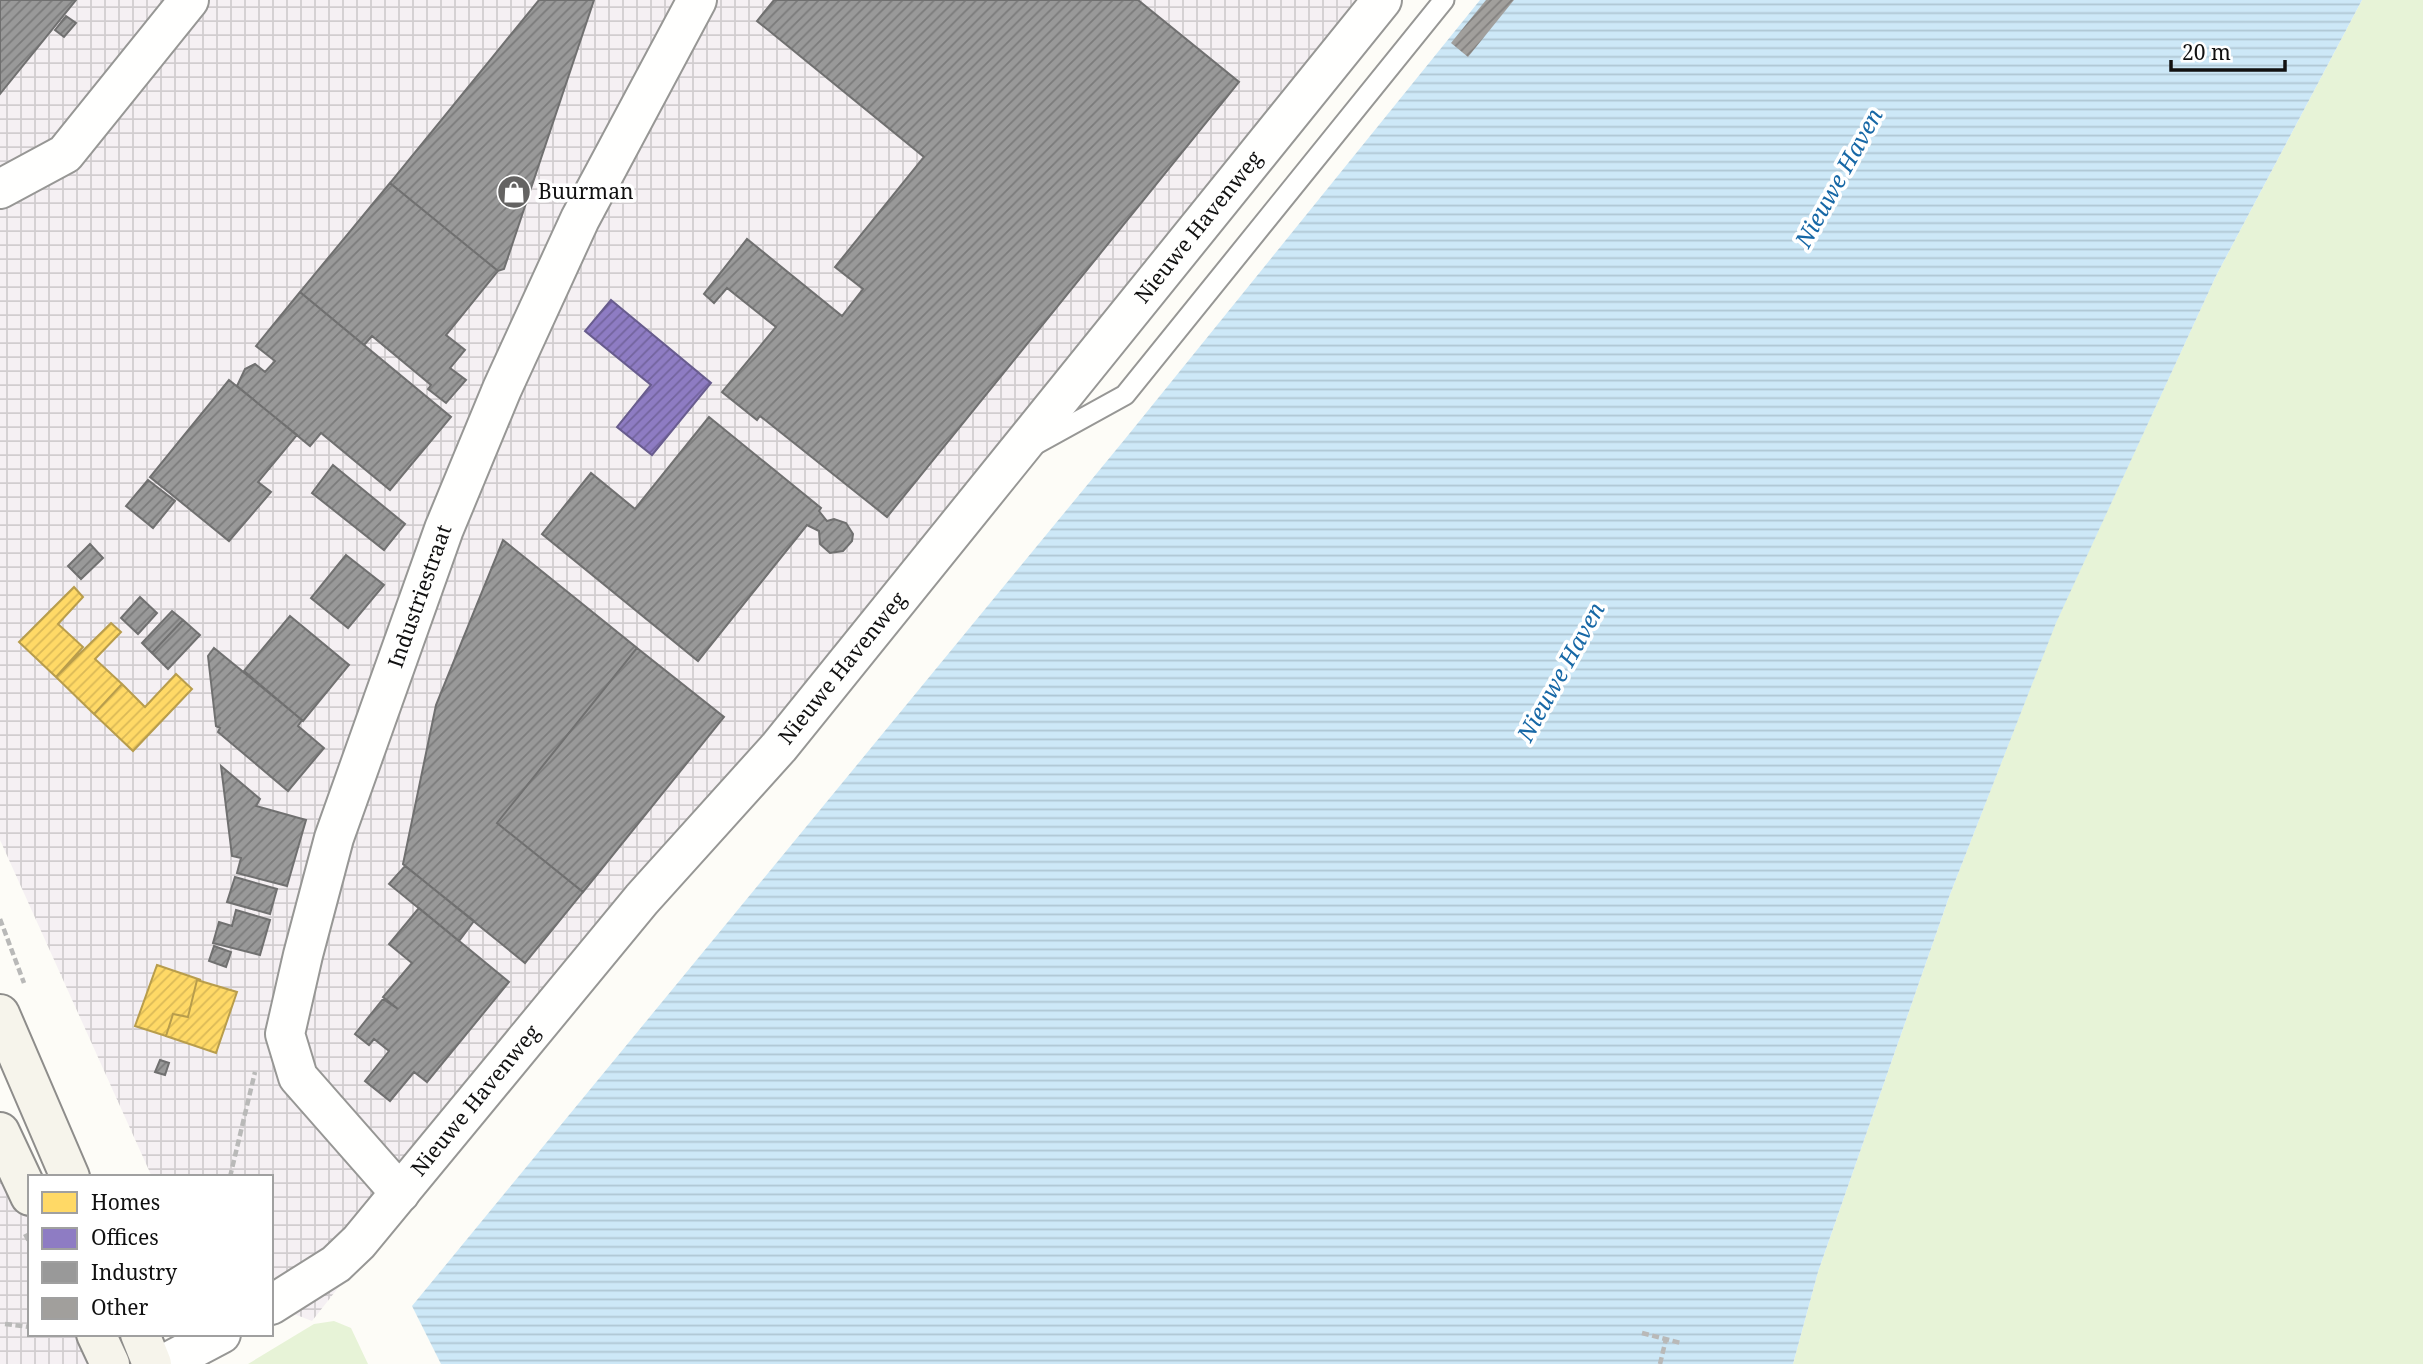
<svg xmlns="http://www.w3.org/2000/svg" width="2423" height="1364" font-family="'Noto Serif',serif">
<defs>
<pattern id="industrial-grid" width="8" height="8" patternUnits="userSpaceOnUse" patternTransform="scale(1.75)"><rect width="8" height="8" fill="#f5f0f3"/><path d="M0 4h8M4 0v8" fill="none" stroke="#d1cdcf"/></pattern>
<pattern id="water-rules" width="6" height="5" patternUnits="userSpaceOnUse" patternTransform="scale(1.75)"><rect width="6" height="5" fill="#cde8f7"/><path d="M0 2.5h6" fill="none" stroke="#afc6d3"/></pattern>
<pattern id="homes-hatch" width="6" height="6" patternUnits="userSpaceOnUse" patternTransform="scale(1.75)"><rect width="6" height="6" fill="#ffd966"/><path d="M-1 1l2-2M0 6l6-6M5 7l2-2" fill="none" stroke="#dab957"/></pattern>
<pattern id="offices-hatch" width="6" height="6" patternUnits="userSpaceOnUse" patternTransform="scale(1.75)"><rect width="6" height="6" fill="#8e7cc3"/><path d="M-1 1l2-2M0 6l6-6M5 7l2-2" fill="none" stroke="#73649d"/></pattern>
<pattern id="industry-hatch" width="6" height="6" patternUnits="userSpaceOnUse" patternTransform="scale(1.75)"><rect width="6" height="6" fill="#999"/><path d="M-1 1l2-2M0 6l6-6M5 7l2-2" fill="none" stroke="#7b7b7b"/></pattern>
<pattern id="building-hatch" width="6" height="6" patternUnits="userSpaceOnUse" patternTransform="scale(1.75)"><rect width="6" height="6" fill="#a19f9c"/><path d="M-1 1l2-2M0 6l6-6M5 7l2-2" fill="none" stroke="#82807e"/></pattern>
</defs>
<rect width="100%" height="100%" fill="#fdfcf7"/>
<path fill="url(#industrial-grid)" d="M0 0H1355L312 1321 271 1305V1177H152L0 840Z
M0 1121 30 1183V1334H102L117 1364H0Z"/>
<path fill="#e7f3d7" d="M2362 0H2423V1364H1793L1818 1272 1949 897 2056 622 2216 276Z
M334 1321 351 1328 368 1364H248L314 1324Z"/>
<path fill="url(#water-rules)" d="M1480 0H2362L2216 276 2056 623 1949 897 1818 1272 1793 1364H441L412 1306 1125 439Z"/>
<path fill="url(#homes-hatch)" stroke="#b89d4c" stroke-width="2" d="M74 587 83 597 58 624 83 647 56 677 19 642Z
M111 623 121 632 95 659 122 684 94 714 56 677Z
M176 674 192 689 133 751 94 714 122 684 145 707Z
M157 965 201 980H197L188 1017 173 1014 166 1036 135 1026Z
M197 980 237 992 216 1053 166 1036 173 1014 188 1017Z"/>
<path fill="url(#offices-hatch)" stroke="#685c8e" stroke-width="2" d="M611 300 711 383 652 455 617 427 651 385 585 331Z"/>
<path fill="url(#industry-hatch)" stroke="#707070" stroke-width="2" d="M0 0H76L0 94Z
M539 0H594L504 269 498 271 390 183Z
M774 0H1138L1239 82 887 517 760 416 757 420 722 392 776 327 727 288 714 303 704 294 747 239 842 316 863 289 835 267 924 157 757 21Z
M66 16 76 23 64 37 55 30Z
M390 183 498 271 446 335 465 350 450 368 466 380 446 403 428 389 431 385 372 336 364 345 300 292Z
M300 292 451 417 390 490 321 433 310 446 237 386 245 369 255 364 265 372 275 361 256 346Z
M229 380 297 435 258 482 271 492 229 541 150 477Z
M709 417 821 508 819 511 827 521 834 519 846 523 853 534 852 541 843 551 830 553 820 544 819 531 807 525 698 661 542 534 591 473 635 509Z
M333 465 405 524 384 550 312 493Z
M148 480 175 501 153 528 126 506Z
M503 540 637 648 497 823 583 892 525 963 403 864 436 705Z
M90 544 103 558 81 579 68 566Z
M346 555 384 585 348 628 311 598Z
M140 597 157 613 138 634 121 618Z
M172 611 183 620 152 653 142 643Z
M290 616 349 665 303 721 244 671Z
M183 620 200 635 168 669 152 653Z
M214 648 302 720 298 726 324 748 288 791 218 732 220 728 216 726 208 656Z
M637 648 724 717 583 892 497 823Z
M221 766 260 799 256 806 306 820 287 886 237 873 241 858 232 856Z
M405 866 474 921 459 941 389 884Z
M235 877 277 889 270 914 227 902Z
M419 908 509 982 427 1082 414 1072 390 1101 365 1081 389 1051 374 1039 369 1045 355 1034 383 999 398 1009 383 997 412 963 389 944Z
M236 910 270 920 260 955 213 943 219 922 232 926Z
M214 946 231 952 226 967 209 961Z
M160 1060 169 1063 165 1075 155 1072Z"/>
<path fill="url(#building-hatch)" d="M1486 0H1514L1468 57 1451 43Z"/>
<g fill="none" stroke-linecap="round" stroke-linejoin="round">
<g stroke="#979795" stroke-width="23">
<path id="lane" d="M1038 443 1125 395 1444 0"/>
</g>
<g stroke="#979795" stroke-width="42">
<g id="street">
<path d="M0 189 65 154 189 0"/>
<path id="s1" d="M400 1193 298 1077 285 1034 303 955 334 838 444 529 502 389 580 219 697 0"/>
<path id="s2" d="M271 1305 336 1264 359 1242 642 899 779 747 1382 0"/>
<path d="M164 1364 221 1334"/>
</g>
</g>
<g stroke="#8e8d8b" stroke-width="42">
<path id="secondary" d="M0 1014 70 1177
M0 1132 30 1196
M96 1334 110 1364
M140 1334 152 1364"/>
</g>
<path stroke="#b9b9b8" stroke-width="4.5" stroke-dasharray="7 3.5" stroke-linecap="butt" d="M0 919 24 983
M230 1177 255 1072
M25 1234 30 1243
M5 1324 30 1327
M1642 1333 1681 1343
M1660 1364 1666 1339"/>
<use href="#lane" stroke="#fffffe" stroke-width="19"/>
<use href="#street" stroke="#fffffe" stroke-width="38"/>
<use href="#secondary" stroke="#f6f4eb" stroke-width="38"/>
</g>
<defs>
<g id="shop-disc" transform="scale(1.75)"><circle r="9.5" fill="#646362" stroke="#fff"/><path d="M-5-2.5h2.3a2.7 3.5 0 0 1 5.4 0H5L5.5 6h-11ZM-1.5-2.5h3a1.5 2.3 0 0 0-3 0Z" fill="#fff"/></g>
</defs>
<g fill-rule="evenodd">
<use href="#shop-disc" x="514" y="192"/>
</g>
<g text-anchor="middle" stroke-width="7" stroke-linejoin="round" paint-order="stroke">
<g font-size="21" fill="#111" stroke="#fff" text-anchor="start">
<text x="538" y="199">Buurman</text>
</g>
<g font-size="21" fill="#111" stroke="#fff">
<text dy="7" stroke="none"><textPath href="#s2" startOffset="1426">Nieuwe Havenweg</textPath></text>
<text dy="7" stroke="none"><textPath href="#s1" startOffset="658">Industriestraat</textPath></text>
<text dy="7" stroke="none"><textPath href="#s2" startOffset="859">Nieuwe Havenweg</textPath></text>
<text dy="7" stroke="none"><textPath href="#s2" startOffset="292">Nieuwe Havenweg</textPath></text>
</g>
<g font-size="23" font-style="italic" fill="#1768a6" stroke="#fff">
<text transform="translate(1839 178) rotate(-61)" y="8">Nieuwe Haven</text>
<text transform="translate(1561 672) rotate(-61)" y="8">Nieuwe Haven</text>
</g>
</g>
<rect x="28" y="1175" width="245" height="161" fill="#ffffff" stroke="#a0a0a0" stroke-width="2"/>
<rect x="42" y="1192" width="35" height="21" fill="#ffd966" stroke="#a0a0a0" stroke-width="2"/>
<text x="91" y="1210" font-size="21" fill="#111111">Homes</text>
<rect x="42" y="1228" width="35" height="21" fill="#8e7cc3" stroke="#a0a0a0" stroke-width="2"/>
<text x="91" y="1245" font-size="21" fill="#111111">Offices</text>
<rect x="42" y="1262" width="35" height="21" fill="#999999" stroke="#a0a0a0" stroke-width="2"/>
<text x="91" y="1280" font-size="21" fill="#111111">Industry</text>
<rect x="42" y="1298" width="35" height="21" fill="#a19f9c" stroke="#a0a0a0" stroke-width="2"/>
<text x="91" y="1315" font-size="21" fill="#111111">Other</text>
<path d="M2171 60v10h114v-10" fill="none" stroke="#111111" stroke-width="3.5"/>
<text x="2182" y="60" font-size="21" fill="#111111" stroke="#ffffff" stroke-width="5" paint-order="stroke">20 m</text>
</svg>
